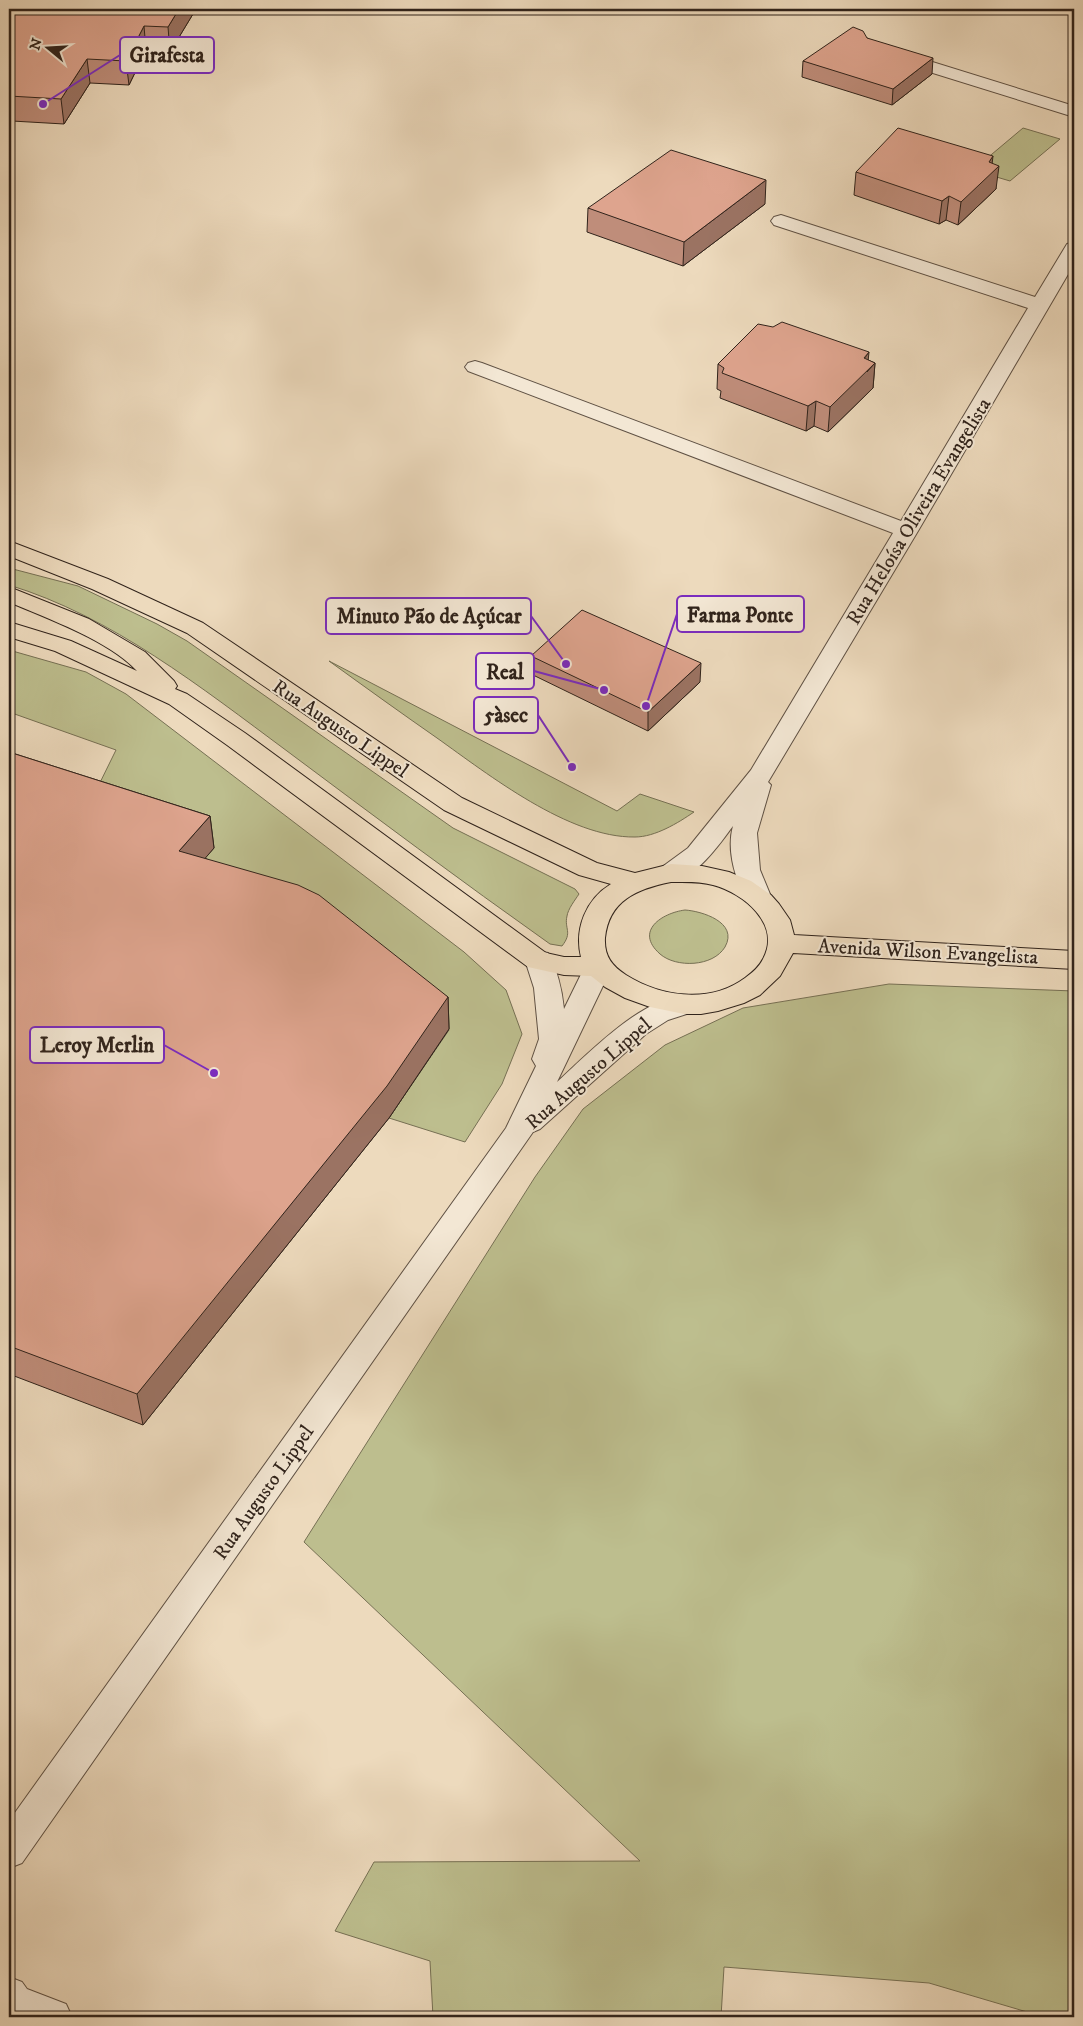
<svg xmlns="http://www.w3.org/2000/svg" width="1083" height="2026" font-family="'IM FELL DW Pica',serif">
<rect width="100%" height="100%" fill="#eddabd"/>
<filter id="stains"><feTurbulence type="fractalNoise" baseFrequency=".004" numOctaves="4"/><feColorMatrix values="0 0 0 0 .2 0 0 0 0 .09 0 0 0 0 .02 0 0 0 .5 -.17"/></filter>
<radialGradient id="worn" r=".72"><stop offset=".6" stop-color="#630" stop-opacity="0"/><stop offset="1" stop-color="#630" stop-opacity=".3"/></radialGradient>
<path fill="#bdbe8e" stroke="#767054" d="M1023 128 1060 139 1010 181 973 170Z
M9 568 78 586 157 624 187 641 453 828 575 889 579 894C575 900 568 909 567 916 564 929 573 932 562 946L550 944C461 881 374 816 287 751 202 688 111 616 9 585Z
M9 650 86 672 126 694 464 952 506 990 522 1034 502 1084 465 1142 389 1118 449 1030 184 883 213 848 88 807 116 750 9 712Z
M329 661 617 811 640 794 694 812C678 823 655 837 635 837 569 838 489 775 437 738 401 713 365 687 329 661Z
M685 910C701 911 739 922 725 947 713 967 676 968 660 954 634 931 662 913 685 910Z
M889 984 1074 991V2017H1044L929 1983 724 1967 721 2017H433L430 1961 335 1931 374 1862 640 1861 304 1542 535 1177 583 1109 665 1045 743 1008Z"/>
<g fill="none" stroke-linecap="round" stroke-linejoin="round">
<g stroke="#5f5144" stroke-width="2">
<path id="minor" d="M897 51 1074 106V117L891 60 888 56 891 52Z
M781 215 1035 297 1067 244 1074 242V264L918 531 768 782 771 785 757 833 760 870 772 899 768 905 759 908 750 905C736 884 726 851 733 826 718 846 691 887 662 879L658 873 662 867 688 848 751 770 893 533 468 371 465 367 468 363 475 361 482 363 901 521 1028 308 774 225 771 221 774 217Z
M538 951 548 953C558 971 562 990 564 1009L588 960 598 958 608 960 612 967 557 1082C587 1055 653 985 696 997L700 1004 696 1011 668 1020 646 1034 540 1129 533 1132 22 1863 9 1868V1821L506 1128 536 1066 532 1059 539 1039 534 988 525 960 528 953Z
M9 1977 22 1982 27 1989 66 2004 72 2017H9Z"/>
</g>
<g stroke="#30231b" stroke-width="2">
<path id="major" d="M9 541 108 579 203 623 462 798 597 863 635 873 671 864 702 866 729 872 751 881 771 895 779 904 790 920 794 935 1074 951V969L793 953 780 976 760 995 744 1003 718 1011 701 1014H684L650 1007 625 998 605 987 591 976 564 975 528 967 227 745 169 704 55 651 9 637V622L71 641 137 671C108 640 48 619 9 602V587L89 619 145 652 174 681 177 686 175 689 187 694 245 733 546 953 564 957H581C574 929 586 899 611 884L579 875 444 810 187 633 92 589 9 556ZM671 882C685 882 699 881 713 885 743 893 782 924 763 959 759 967 752 973 745 978 710 1004 661 997 626 975 612 966 604 956 605 938 609 900 637 889 671 882Z"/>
</g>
<use href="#minor" fill="#f3e7d4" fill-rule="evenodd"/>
<use href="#major" fill="#eddabd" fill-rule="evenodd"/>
</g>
<path fill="#bf8d7a" stroke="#30231b" d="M9 9H196L170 52 146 50 129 85 90 83 64 124 12 121 9 126Z
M867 38 932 74 892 105 802 77 803 61Z
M992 163 996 189 958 225 946 220 939 224 854 195 856 172Z
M765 204 683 266 587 232 588 208Z
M868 360 875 363 873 388 828 432 814 426 806 431 720 398 721 391 717 389 718 364Z
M531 656 700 682 648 731 531 674Z
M9 752 210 816 214 848 205 858 448 997 449 1029 389 1118 143 1425 9 1374Z"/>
<path fill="#9b7363" stroke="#30231b" d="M179 9H196L170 52 168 27Z
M144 26 146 50 129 85 126 61Z
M933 58 932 74 892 105 893 89Z
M87 59 90 83 64 124 61 99Z
M9 100 12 121 9 126Z
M993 156 991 173 999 166 996 189 958 225 961 202Z
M766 180 765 204 683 266 684 242Z
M949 196 946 220 939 224 942 201Z
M869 352 867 372 875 363 873 388 828 432 830 407Z
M816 401 814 426 806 431 808 406Z
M701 663 700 682 648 731V712Z
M210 816 214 848 184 883 179 851Z
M448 997 449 1029 389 1118 143 1425 137 1394Z"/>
<path fill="#dea48e" stroke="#30231b" d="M9 9H179L168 27 144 26 126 61 87 59 61 99 9 96Z
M853 27 863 31 867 38 933 58 893 89 803 61Z
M898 128 993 156 989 162 999 166 961 202 949 196 942 201 856 172Z
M671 150 766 180 684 242 588 208Z
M782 322 869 352 864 358 875 363 830 407 816 401 808 406 722 373 724 368 718 364 758 324 773 327Z
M582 610 701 663 648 712 531 656Z
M9 752 210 816 179 851 298 885 319 895 448 997 387 1086 137 1394 9 1346Z"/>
<g text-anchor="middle" stroke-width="4" stroke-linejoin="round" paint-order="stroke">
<g font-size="20" fill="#30231b" stroke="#f3e7d4">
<text transform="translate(918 511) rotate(-59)" y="7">Rua Heloísa Oliveira Evangelista</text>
<text transform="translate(341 728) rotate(34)" y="7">Rua Augusto Lippel</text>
<text transform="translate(928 951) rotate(3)" y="7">Avenida Wilson Evangelista</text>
<text transform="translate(588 1073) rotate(-41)" y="7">Rua Augusto Lippel</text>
<text transform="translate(263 1492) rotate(-55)" y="7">Rua Augusto Lippel</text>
</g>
</g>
<path fill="none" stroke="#7b2cbf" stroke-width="2" d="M43 104L120 55M646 706L677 614M566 664L531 616M604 690L534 671M572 767L538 715M214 1073L164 1045"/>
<g fill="#7b2cbf" stroke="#f3e7d4" stroke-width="2">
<circle cx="43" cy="104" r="5"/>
<circle cx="646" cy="706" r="5"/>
<circle cx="566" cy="664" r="5"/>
<circle cx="604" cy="690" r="5"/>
<circle cx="572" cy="767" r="5"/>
<circle cx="214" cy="1073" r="5"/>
</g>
<g fill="#f3e7d4" stroke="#7b2cbf" stroke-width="2">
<rect x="120" y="37" width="94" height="36" rx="5"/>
<rect x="677" y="596" width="127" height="36" rx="5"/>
<rect x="326" y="598" width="205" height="36" rx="5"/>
<rect x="476" y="653" width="58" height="36" rx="5"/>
<rect x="474" y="697" width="64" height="36" rx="5"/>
<rect x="30" y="1027" width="134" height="36" rx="5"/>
</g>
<g font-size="21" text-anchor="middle" font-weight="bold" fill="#30231b">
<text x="167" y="62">Girafesta</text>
<text x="740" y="622">Farma Ponte</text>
<text x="429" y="623">Minuto Pão de Açúcar</text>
<text x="505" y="679">Real</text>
<text x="506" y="722">5àsec</text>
<text x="97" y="1052">Leroy Merlin</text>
</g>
<rect width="1083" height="2026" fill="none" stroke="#eddabd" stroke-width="30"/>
<rect x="10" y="10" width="1063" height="2006" fill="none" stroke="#30231b" stroke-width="2.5"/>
<rect x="15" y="15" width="1053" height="1996" fill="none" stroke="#30231b"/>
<g transform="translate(48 48) rotate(288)" stroke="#f3e7d4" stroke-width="4" paint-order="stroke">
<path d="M0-4L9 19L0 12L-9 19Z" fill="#30231b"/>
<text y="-8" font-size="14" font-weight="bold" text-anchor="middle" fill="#30231b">N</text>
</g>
<rect width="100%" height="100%" filter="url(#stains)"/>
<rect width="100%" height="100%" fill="url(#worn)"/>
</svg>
